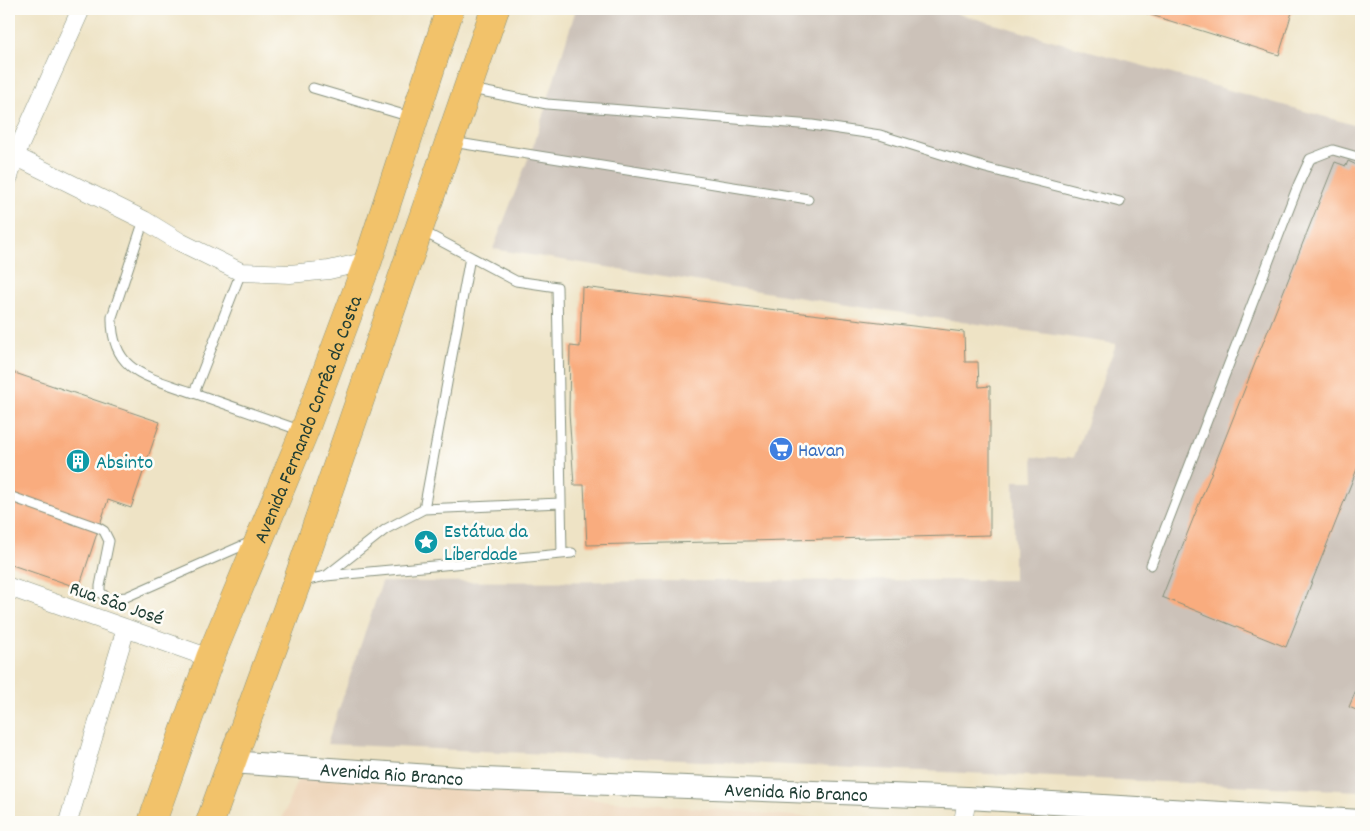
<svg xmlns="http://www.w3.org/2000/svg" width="1370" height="831" font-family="Dekko,sans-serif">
<rect width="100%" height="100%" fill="#fdfcf7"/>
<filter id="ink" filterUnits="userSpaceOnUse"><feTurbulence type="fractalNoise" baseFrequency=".02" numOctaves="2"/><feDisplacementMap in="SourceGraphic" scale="10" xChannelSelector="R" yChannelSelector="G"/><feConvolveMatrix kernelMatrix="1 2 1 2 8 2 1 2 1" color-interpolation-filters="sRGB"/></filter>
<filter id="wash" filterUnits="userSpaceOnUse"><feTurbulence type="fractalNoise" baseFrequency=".0096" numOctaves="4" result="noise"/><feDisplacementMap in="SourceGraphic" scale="20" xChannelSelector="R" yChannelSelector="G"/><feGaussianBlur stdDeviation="1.12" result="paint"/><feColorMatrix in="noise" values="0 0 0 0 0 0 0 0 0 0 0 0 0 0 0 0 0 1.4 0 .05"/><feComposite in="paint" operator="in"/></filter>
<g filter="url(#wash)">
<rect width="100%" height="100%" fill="#eee3c5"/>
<path fill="#eed6bb" d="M299 775 867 822H281Z
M985 815 1078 822H983Z"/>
<path fill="#ccc2b9" d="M576 9H941L1361 127V791L327 744 382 582 1014 580V481H1034L1033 457H1074L1116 344 847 305 493 249 535 141Z"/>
<g id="blocks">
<path fill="#f9ac7e" d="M1132 9H1293L1279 55Z
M1348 161 1361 167V459L1286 647 1162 597 1335 162 1346 166Z
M582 287 964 332 965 362H978L979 387 990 386V535L587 545 584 485H574L569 412 570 346 580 347Z
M9 371 160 422 131 508 108 500 79 588 9 564Z
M1361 678V712L1349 707Z"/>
</g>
</g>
<g filter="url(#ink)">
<use href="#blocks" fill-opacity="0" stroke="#86907c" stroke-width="1"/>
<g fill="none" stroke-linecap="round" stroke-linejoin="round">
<g stroke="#86907c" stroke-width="11">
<path id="service" d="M313 88 411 117
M471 89 547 104 812 125 880 135 986 168 1120 202
M452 142 808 199
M144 220 112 317C111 374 150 377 194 393
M422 231 516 281 557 287 562 554
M241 272 194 393 302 431
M9 496 99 528 104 531 109 541 100 586V592L108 599 126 597 253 541
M424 509 470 257
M1151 565 1299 183 1310 159 1333 150 1361 158
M326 576 386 529 424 509 561 503
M302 581 326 576 572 553
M1103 822 1105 807"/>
</g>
<g stroke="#86907c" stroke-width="19">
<path id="minor" d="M15 156 144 220 180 242 241 272 290 274 329 270 368 261
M9 177 15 156 81 9
M9 587 210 658
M68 822 126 628
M963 822 967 798"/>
</g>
<g stroke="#86907c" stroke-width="24">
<g id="tertiary">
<path id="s1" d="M231 762 459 778 967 798 1361 821"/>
</g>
</g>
<g stroke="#86907c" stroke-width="29">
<g id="trunk">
<path id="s2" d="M152 822 210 658 304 432 368 261 450 9"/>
<path d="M210 822 297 582 495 9"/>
</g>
</g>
<use href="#service" stroke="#fff" stroke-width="9"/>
<use href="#minor" stroke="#fff" stroke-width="18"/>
<use href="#tertiary" stroke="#fff" stroke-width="22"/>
<use href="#trunk" stroke="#f2c26a" stroke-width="28"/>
</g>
</g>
<defs>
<g id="supermarket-disc" transform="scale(1.25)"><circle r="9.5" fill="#3f7fe0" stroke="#fdfcf7"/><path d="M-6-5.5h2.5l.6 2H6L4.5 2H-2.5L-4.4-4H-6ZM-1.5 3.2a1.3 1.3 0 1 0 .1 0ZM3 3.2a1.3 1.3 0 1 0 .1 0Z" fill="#fff"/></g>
<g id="building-disc" transform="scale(1.25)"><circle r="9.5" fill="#0f9aa8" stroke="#fdfcf7"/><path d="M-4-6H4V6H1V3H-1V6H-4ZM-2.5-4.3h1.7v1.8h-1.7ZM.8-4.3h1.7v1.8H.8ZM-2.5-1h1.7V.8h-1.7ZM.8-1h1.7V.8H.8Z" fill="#fff"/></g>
<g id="sight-disc" transform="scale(1.25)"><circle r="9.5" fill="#0f9aa8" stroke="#fdfcf7"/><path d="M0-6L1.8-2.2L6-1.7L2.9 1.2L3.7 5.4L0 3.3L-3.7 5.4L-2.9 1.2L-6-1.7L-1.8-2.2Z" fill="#fff"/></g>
</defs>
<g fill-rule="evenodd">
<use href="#supermarket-disc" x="781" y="449"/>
<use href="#building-disc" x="78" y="461"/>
<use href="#sight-disc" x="426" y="542"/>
</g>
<g text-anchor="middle" stroke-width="5" stroke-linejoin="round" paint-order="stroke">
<g font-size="20" fill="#1f3d34" stroke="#fdfcf7">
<text dy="7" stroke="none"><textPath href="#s2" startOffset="432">Avenida Fernando Corrêa da Costa</textPath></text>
<text transform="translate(117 602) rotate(19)" y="7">Rua São José</text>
<text dy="7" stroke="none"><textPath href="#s1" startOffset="161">Avenida Rio Branco</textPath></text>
<text dy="7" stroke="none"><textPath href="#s1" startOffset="566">Avenida Rio Branco</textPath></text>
</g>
<g font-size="20" fill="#366cbe" stroke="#fdfcf7" text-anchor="start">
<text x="798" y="456">Havan</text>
</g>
<g font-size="20" fill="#0d838f" stroke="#fdfcf7" text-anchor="start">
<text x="96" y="468">Absinto</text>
<text x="444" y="537">Estátua da<tspan x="444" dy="23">Liberdade</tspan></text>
</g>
</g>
<rect width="1370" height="831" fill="none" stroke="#fdfcf7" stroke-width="30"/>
</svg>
